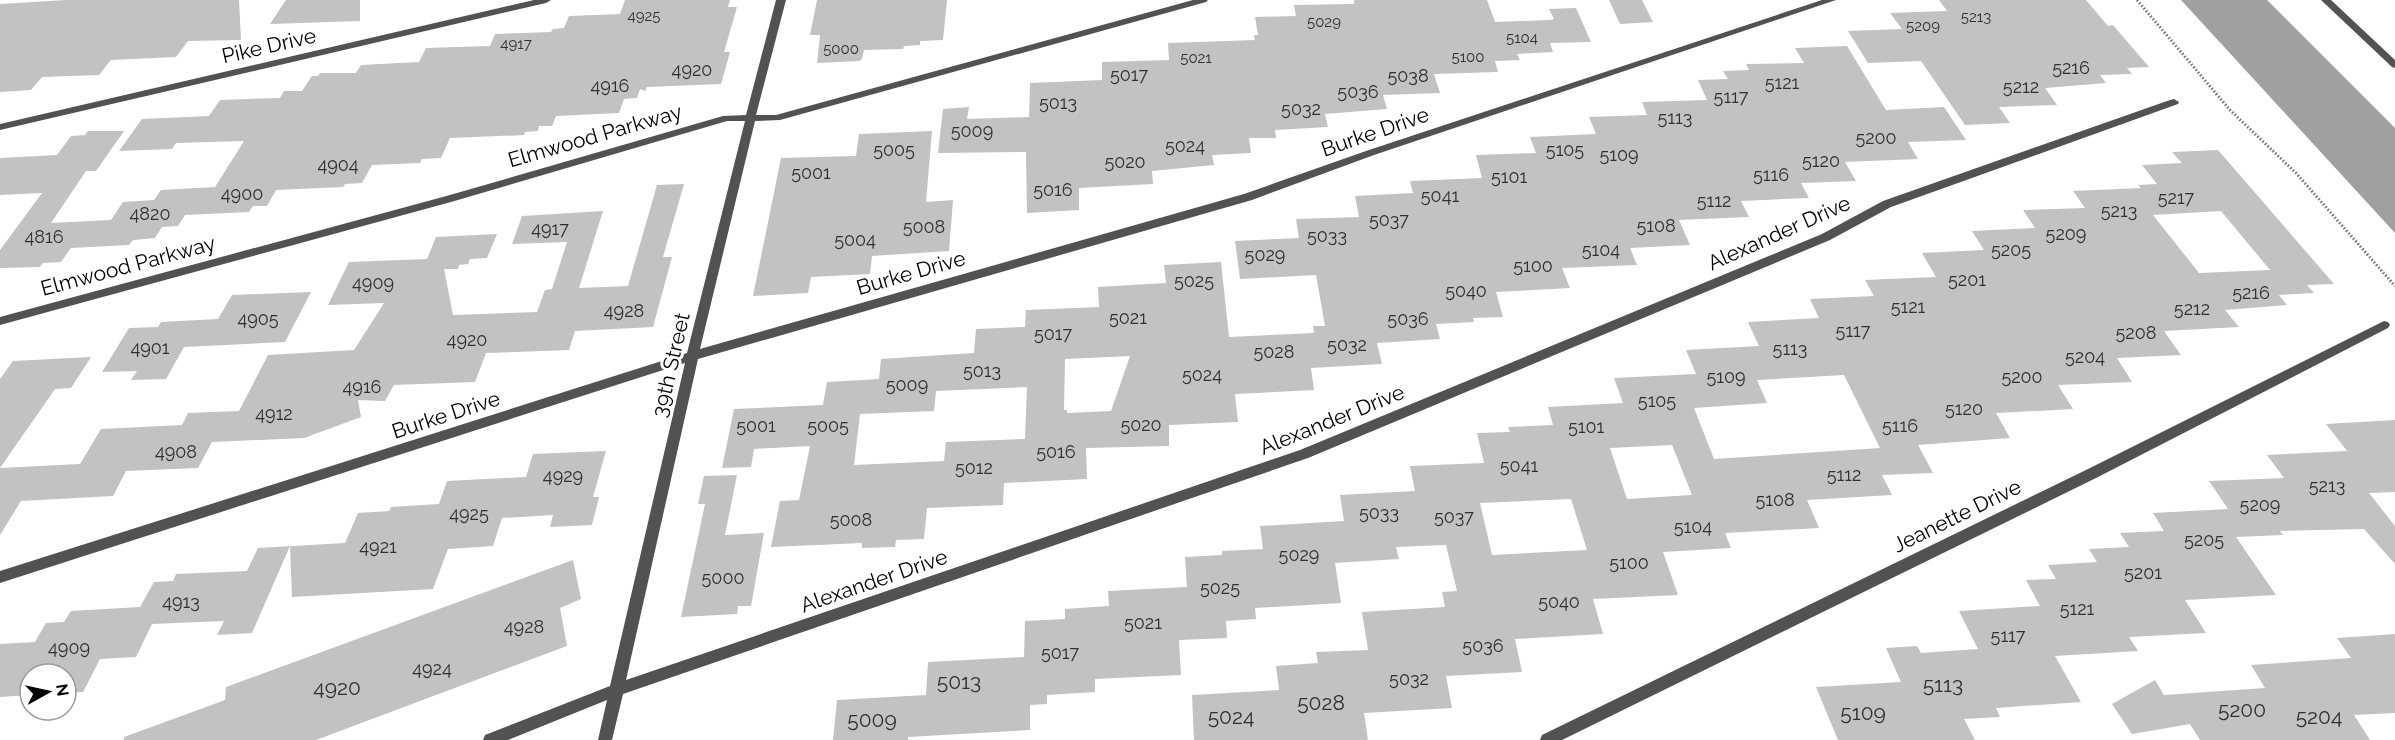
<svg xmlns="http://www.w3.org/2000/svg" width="2395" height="740" font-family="Raleway,sans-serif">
<rect width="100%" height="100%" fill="#fff"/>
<path fill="#a0a0a0" d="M2181 0H2267L2395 128V233Z"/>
<path fill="#c2c2c2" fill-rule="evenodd" d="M66 0H239L241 40 188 41 176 57 111 60 99 75 42 77 31 90 0 92V4Z
M286 0H360V21L270 24Z
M625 0H730L728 7H737L724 52H730L721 84 647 87 645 91 640 89 637 98 624 99 619 113 556 116 552 126H539L538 131 525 132 524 135 450 138 441 158 422 159 420 163 372 165 362 183 345 184 343 187 276 190 267 206H253L249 212 185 215 178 226 162 227 155 238 133 240 129 245 71 248 61 262 43 263 40 267 0 268V250L42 193 0 195V158L57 155 71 136 85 135 88 131H124L96 171H86L51 223 111 220 123 202 154 200 161 190 215 187 244 141 176 143 172 149 119 151 142 119 209 116 220 100 280 98 284 91H302L312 76H318L320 73H356L361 65 419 62 426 48 490 46 495 34 551 32 553 29 564 28 569 16 620 14Z
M817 0H947L943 40 920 41V45L904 46 903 49 864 50 862 59 859 61 817 63 820 35H810Z
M1354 0H1487L1495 22 1550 20 1554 19 1549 9 1576 8 1591 42 1550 43 1553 52 1517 54 1520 60 1495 61 1498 72 1434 74 1440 93 1383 95 1387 109 1325 114 1328 127 1275 130 1276 138H1249L1251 153 1212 155 1214 165 1152 171 1153 184 1079 188V210L1027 213 1026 152 938 153 943 109 969 107 967 119 1029 117 1030 83 1102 80V62L1169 60 1168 43 1255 40 1254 35H1258L1255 17 1296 16 1294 5 1354 4Z
M1609 0H1642L1653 22 1620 24Z
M1939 0H2086L2108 26 2113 25 2149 67 2127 68 2132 74 2100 75 2106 83 2045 88 2057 105 1999 107 2010 123 1965 125 1921 61 1868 63 1848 31 1902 29 1890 13 1947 11Z
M1847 46 1886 110 1944 107 1966 140 1908 142 1918 159 1845 162 1856 181 1801 183 1809 198 1741 201 1749 217 1679 220 1690 245 1630 248 1637 265 1562 268 1570 288 1496 292 1503 317 1473 318 1474 322 1436 324 1440 339 1377 343 1382 364 1311 368 1314 390 1235 394 1238 422 1169 425V446L1086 448 1087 479 1004 483 1003 505 927 508 924 539 896 540 895 547 862 548V543L771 547 780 501 799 500 810 446 754 449 751 467 722 468 734 409 823 405 827 382 879 379 881 359 974 353 976 329 1025 327 1026 310 1099 307 1098 287 1166 283 1164 265 1221 262 1229 337 1314 333 1313 326H1325L1316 275 1240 279 1235 241 1299 238 1296 219 1359 217 1355 196 1413 193 1410 181 1482 178 1476 155 1536 153 1530 137 1596 134 1589 117 1647 115 1642 102 1707 100 1698 80 1728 79 1723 71 1749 70 1746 64 1804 63 1795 48ZM1130 356 1111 411 1067 413V410H1064L1065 359ZM1027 387 1025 439 946 442 944 461 854 465 860 414 934 411 936 391Z
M932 131 926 202 953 200 949 251 872 256 870 274 811 277 808 293 753 296 781 158 856 156 859 134Z
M2218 150 2334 284 2307 285 2314 293 2279 295 2287 305 2225 310 2239 327 2164 331 2181 355 2117 358 2132 382 2058 385 2073 409 1996 413 2010 438 1918 445 1933 473 1882 475 1892 495 1807 500 1819 528 1725 533 1731 548 1663 552 1678 595 1593 599 1603 634 1515 639 1522 672 1446 676 1452 708 1364 713 1368 740H1194L1192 695 1279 690 1276 666 1318 663 1316 652 1368 650 1362 612 1445 607 1442 592 1457 591 1446 545 1396 547 1399 559 1335 563 1341 603 1255 608 1256 619 1226 621 1227 638 1179 640 1181 675 1095 679V692L1047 695V704L1030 705V730L908 737V740H833L837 700 926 695 928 662 1024 657 1025 621 1065 619V609L1109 606 1108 591 1187 587 1185 557 1222 555V551L1263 549 1260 526 1344 521 1340 495 1415 491 1410 466 1484 463 1477 433 1510 432 1508 427 1553 425 1548 407 1623 403 1614 378 1696 374 1686 350 1759 346 1748 322 1819 318 1810 299 1874 296 1865 280 1936 277 1922 253 1984 250 1972 231 2035 228 2023 210 2085 208 2073 191 2141 188 2138 185 2157 184 2142 165 2182 163 2172 152ZM2221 211 2270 270 2199 273 2153 215ZM1844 375 1880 448 1714 459 1694 408 1767 403 1757 380ZM1672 445 1692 495 1627 499 1610 448ZM1571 499 1587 550 1492 555 1480 503Z
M684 184 663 257H672L653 327 575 331 569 350 486 353 475 382 394 385 385 401 358 400 361 417 304 438 212 442 198 468 126 471 113 496 21 501 0 535V468L80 464 101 429 182 425 188 413 239 411 268 355 354 350 384 303 328 305 349 262 427 259 436 237 497 234 487 258 470 259 468 264 459 265 458 269H444L453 315 537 312 545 290 552 289 567 242 512 244 522 216 603 211 579 288 628 286 657 185Z
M311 292 285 342 184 347 166 379 131 380 137 371 102 372 129 328 158 327 161 322 218 319 232 295Z
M91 357 71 388 55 389 0 468V379L13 361Z
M2395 420V492L2369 493 2395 526V564L2364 529 2280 531 2283 535 2236 537 2276 595 2185 600 2206 633 2129 637 2138 651 2055 656 2081 702 1996 708 2000 717 1964 719 1975 740H1838L1816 687 1901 682 1886 648 1917 646 1921 653 1978 649 1959 611 2040 606 2026 580 2056 579 2048 565 2097 562 2089 549 2129 547 2120 533 2164 531 2153 513 2228 509 2209 481 2284 478 2267 455 2347 451 2326 424Z
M606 451 593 497H599L592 525 550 527 553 515 502 518 493 546 448 549 433 589 292 597 290 546 252 633 217 635 224 621 152 624 136 657 100 659 83 692 66 693V674H30V695L0 697V644L35 642 46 623 64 622 71 611 140 607 154 582 173 581 176 574 247 571 258 548 345 543 358 513 389 511 391 507 439 504 447 481 526 477 533 454Z
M737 475 725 535 764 533 751 606H738L737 614 681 617 705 504H698L704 476Z
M573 560 581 599 560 608 567 646 316 740H124V737L225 700 226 687Z
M2395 634V713L2354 715 2370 740H2200L2190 724 2132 734 2112 704 2155 680 2164 695 2265 688 2251 665 2351 658 2337 638Z"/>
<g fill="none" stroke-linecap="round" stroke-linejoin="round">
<path stroke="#747474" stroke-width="3" stroke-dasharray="1.5 2" stroke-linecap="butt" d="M2137 0 2230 110 2296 173 2395 286"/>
<path fill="#525252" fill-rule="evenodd" d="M534 0H551L546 3 0 130V124Z
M776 0H786L756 115H776L1193 0H1208L1206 2 780 120 755 121 700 349 1244 194 1366 151 1822 0H1836L1374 155 1252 200 698 359 626 680 1300 450 1822 234 1883 201 2170 100 2174 99 2179 102 2178 104 1891 207 1830 240 1308 458 623 694 612 740H598L607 700 508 740H483L485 735 610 686 685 363 0 583V571L687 353 745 121H727L451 202 0 325V317L450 195 723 116 746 115Z
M2321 0H2331L2395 60V68L2392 67Z
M2384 321 2388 322 2390 325 2388 328 2098 477 1562 740H1540L1542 735 2088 469Z"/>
</g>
<g text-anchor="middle" stroke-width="6" stroke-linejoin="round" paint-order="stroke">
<g font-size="15" fill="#303030">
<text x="644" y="21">4925</text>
<text x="1976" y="22">5213</text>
<text x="1324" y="27">5029</text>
<text x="1923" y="31">5209</text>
<text x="1522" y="43">5104</text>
<text x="516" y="49">4917</text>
<text x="841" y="54">5000</text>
<text x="1468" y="62">5100</text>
<text x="1196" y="63">5021</text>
</g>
<g font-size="18" fill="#303030">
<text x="2071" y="74">5216</text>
<text x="692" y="76">4920</text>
<text x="1129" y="81">5017</text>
<text x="1408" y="82">5038</text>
<text x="1782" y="89">5121</text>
<text x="610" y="92">4916</text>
<text x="2021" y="93">5212</text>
<text x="1358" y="98">5036</text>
<text x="1731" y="103">5117</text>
<text x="1058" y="109">5013</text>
<text x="1301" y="115">5032</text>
<text x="1675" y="124">5113</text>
<text x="972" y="137">5009</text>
<text x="1876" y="144">5200</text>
<text x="1185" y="152">5024</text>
<text x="894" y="156">5005</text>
<text x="1565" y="156">5105</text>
<text x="1619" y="161">5109</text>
<text x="1821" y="167">5120</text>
<text x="1125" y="168">5020</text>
<text x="338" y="171">4904</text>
<text x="811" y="179">5001</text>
<text x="1771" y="181">5116</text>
<text x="1509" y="183">5101</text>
<text x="1053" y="196">5016</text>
<text x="242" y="200">4900</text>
<text x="1440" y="202">5041</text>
<text x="2176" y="204">5217</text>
<text x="1714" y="207">5112</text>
<text x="2119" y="217">5213</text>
<text x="150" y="220">4820</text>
<text x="1389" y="226">5037</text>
<text x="1656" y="232">5108</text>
<text x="924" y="233">5008</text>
<text x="550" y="235">4917</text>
<text x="2066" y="240">5209</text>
<text x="1327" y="242">5033</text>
<text x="44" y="243">4816</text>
<text x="855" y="246">5004</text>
<text x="1601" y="256">5104</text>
<text x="2011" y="256">5205</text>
<text x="1265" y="261">5029</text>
<text x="1533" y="272">5100</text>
<text x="1967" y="286">5201</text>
<text x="1194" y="287">5025</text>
<text x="373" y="289">4909</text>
<text x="1466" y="297">5040</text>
<text x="2251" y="299">5216</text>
<text x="1908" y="313">5121</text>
<text x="2192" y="315">5212</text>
<text x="624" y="317">4928</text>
<text x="1128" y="324">5021</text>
<text x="258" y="325">4905</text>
<text x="1408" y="325">5036</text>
<text x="1853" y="337">5117</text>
<text x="2136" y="339">5208</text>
<text x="1053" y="340">5017</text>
<text x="467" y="346">4920</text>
<text x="1347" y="351">5032</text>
<text x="150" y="354">4901</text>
<text x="1790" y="355">5113</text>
<text x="1274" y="358">5028</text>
<text x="2085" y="363">5204</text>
<text x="982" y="377">5013</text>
<text x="1202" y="381">5024</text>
<text x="1726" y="383">5109</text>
<text x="2022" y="383">5200</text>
<text x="907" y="391">5009</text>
<text x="362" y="393">4916</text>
<text x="1657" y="407">5105</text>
<text x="1964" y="415">5120</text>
<text x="274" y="420">4912</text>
<text x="1141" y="431">5020</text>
<text x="756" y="432">5001</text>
<text x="828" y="432">5005</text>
<text x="1900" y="432">5116</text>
<text x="1586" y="433">5101</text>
<text x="176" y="458">4908</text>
<text x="1056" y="458">5016</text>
<text x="1519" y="472">5041</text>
<text x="974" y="474">5012</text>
<text x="1844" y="481">5112</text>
<text x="563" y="482">4929</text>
<text x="2327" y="492">5213</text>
<text x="1775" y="506">5108</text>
<text x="2260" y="511">5209</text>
<text x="1379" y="519">5033</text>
<text x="469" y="520">4925</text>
<text x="1454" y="523">5037</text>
<text x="851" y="526">5008</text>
<text x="1693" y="533">5104</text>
<text x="2204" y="546">5205</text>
<text x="378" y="553">4921</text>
<text x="1299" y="561">5029</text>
<text x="1629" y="569">5100</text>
<text x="2143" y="579">5201</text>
<text x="723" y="584">5000</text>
<text x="1220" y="594">5025</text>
<text x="181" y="608">4913</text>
<text x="1559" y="608">5040</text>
<text x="2077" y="615">5121</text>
<text x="1143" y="629">5021</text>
<text x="524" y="633">4928</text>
<text x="2008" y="642">5117</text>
<text x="1483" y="652">5036</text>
<text x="69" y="654">4909</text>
<text x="1060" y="659">5017</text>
<text x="432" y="675">4924</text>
<text x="1409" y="685">5032</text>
</g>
<g font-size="21" fill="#000" stroke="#fff">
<text transform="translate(269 46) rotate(-13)" y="7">Pike Drive</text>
<text transform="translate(1375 132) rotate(-19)" y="7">Burke Drive</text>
<text transform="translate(595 136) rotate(-16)" y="7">Elmwood Parkway</text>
<text transform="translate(1779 233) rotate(-24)" y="7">Alexander Drive</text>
<text transform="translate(128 266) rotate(-15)" y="7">Elmwood Parkway</text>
<text transform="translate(911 273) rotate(-16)" y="7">Burke Drive</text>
<text transform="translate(671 365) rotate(-77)" y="7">39th Street</text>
<text transform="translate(446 415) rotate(-18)" y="7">Burke Drive</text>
<text transform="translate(1332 420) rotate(-22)" y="7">Alexander Drive</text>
<text transform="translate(1957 516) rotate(-26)" y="7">Jeanette Drive</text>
<text transform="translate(874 581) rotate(-19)" y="7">Alexander Drive</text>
</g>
<g font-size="21" fill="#303030">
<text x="959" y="689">5013</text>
<text x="1943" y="692">5113</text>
<text x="337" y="695">4920</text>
<text x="1321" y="710">5028</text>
<text x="2242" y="717">5200</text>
<text x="1863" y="720">5109</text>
<text x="1231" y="724">5024</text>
<text x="2319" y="724">5204</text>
<text x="872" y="727">5009</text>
</g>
</g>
<g transform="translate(48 692) rotate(82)"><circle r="28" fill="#ffffff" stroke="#999999" stroke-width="1.5"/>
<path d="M0-4.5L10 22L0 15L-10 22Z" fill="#000000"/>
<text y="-9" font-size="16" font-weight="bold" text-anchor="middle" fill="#000000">N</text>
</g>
</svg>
